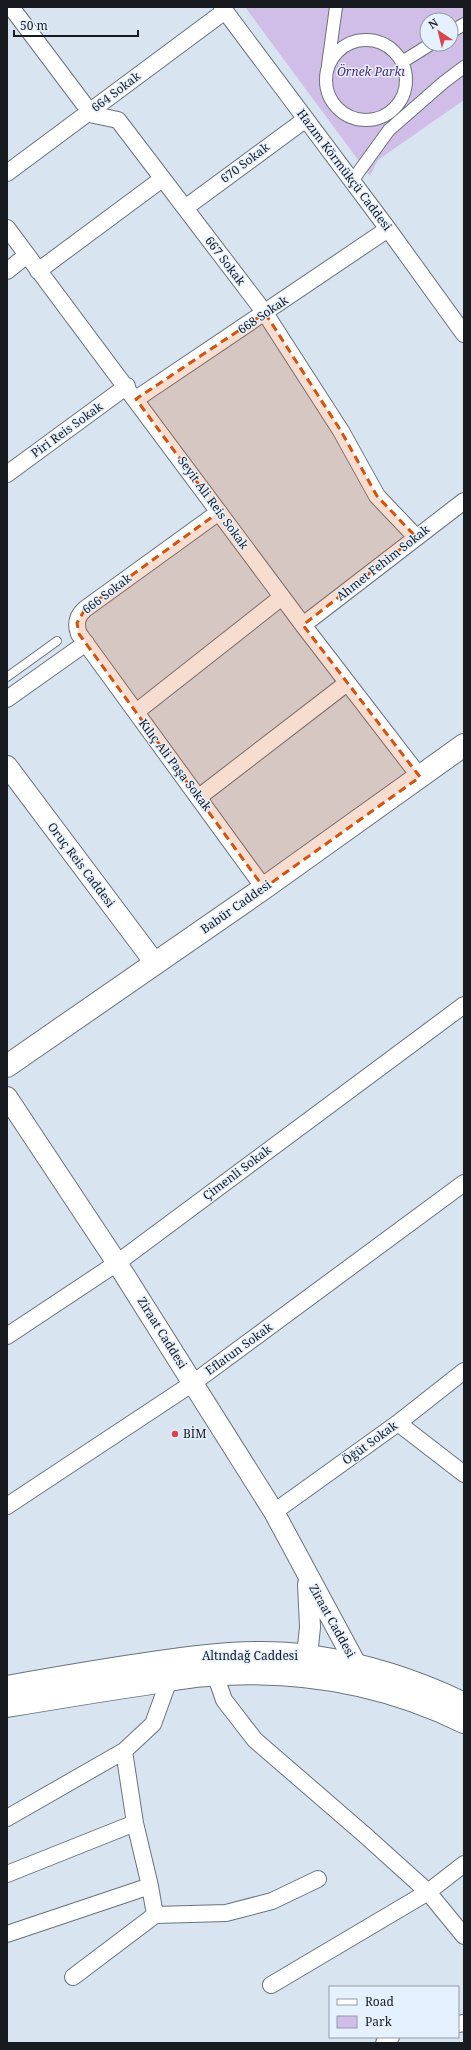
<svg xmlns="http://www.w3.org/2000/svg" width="471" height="2050" font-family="'Noto Serif',serif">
<rect width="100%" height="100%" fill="#d9e4f1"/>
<path fill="#d1bee8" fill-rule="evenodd" d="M245 7H464V100L378 160 370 176ZM427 20H451V44H427Z"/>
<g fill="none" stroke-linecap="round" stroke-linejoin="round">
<g stroke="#69737f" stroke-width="10">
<path id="service" d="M7 677 57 641"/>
</g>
<g stroke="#69737f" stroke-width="14">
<path id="pedestrian" d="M451 32 464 24
M326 80a40 40 0 1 1 80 0a40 40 0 1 1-80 0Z
M402 62 431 44
M328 65 336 7
M352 181 389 130 444 82 464 67"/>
</g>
<g stroke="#69737f" stroke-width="18">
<path id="minor" d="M11 7 90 112 94 115 118 120 265 313 341 431 377 496 416 537
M222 7 388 229 464 334
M7 173 225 11
M185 208 306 119
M7 228 303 625 420 777
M7 271 27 255
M38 271 162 179
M136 399 388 229
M7 474 127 386
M219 512 85 609C77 616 75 623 79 634L264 888
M303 625 464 501
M7 699 86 643
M136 712 282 597
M199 797 347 683
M7 1336 117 1263 464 1005
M398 1423 464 1474
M7 1506 193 1383 464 1183
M274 1512 398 1423 464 1371
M215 1674 224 1700 255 1740 366 1836 428 1892 464 1936
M7 1818 124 1751 153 1724 169 1680
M7 1874 135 1823 124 1751
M155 1915 226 1913 272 1901 318 1879
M7 1934 150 1886 135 1823
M73 1977 155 1915 150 1886
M271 1985 428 1892 464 1864
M458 2024 464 2023
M384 2043 391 2037"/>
</g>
<g stroke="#69737f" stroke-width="22">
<path id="tertiary" d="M7 766 155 963
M7 1097 117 1263 274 1512 357 1666
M307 1656 310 1627 308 1584"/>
</g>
<g stroke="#69737f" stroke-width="24">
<path id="secondary" d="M7 1066 264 888 464 745
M7 1687C58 1678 109 1669 160 1662 208 1655 259 1649 308 1656 362 1664 415 1680 464 1704
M7 1706C55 1698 103 1690 151 1683 170 1680 189 1676 208 1675 296 1668 384 1683 464 1722"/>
</g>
<use href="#service" stroke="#fff" stroke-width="8"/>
<use href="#pedestrian" stroke="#fff" stroke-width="12"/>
<use href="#minor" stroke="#fff" stroke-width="16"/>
<use href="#tertiary" stroke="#fff" stroke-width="20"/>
<use href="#secondary" stroke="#fff" stroke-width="22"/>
</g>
<path fill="#d3530e" fill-opacity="0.2" stroke="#d3530e" stroke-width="3" stroke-dasharray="8 5" stroke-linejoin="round" d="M265 313 341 431 377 496 416 537 303 625 420 777 264 888 79 634 77 623 85 609 219 512 136 399Z"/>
<circle fill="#d6464c" stroke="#e6f1ff" stroke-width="1.5" cx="175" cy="1434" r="4"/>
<g text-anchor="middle" stroke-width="3" stroke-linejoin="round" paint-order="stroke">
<g font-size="12" font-style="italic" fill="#502974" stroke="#e6f1ff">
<text x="371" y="76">Örnek Parkı</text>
</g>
<g font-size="12" fill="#171b20" stroke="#e6f1ff">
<text transform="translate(116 92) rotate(-37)" y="4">664 Sokak</text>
<text transform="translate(245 163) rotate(-37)" y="4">670 Sokak</text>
<text transform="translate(344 170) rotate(53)" y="4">Hazım Körmükçü Caddesi</text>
<text transform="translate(225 261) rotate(53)" y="4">667 Sokak</text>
<text transform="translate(263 315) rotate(-34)" y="4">668 Sokak</text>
<text transform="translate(67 430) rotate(-36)" y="4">Piri Reis Sokak</text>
<text transform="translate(213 503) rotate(54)" y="4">Seyit Ali Reis Sokak</text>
<text transform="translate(383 563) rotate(-38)" y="4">Ahmet Fehim Sokak</text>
<text transform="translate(107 594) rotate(-37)" y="4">666 Sokak</text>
<text transform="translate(175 765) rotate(53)" y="4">Kılıç Ali Paşa Sokak</text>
<text transform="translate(81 865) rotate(53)" y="4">Oruç Reis Caddesi</text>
<text transform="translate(236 907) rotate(-35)" y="4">Babür Caddesi</text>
<text transform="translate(237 1173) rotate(-37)" y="4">Çimenli Sokak</text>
<text transform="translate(162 1333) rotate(58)" y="4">Ziraat Caddesi</text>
<text transform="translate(239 1349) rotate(-36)" y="4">Eflatun Sokak</text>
<text transform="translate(370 1443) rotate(-36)" y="4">Öğüt Sokak</text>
<text transform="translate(332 1621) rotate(61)" y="4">Ziraat Caddesi</text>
<text x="250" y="1660">Altındağ Caddesi</text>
</g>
<g font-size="12" fill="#171b20" stroke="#e6f1ff" text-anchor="start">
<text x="183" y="1438">BİM</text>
</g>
</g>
<rect width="471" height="2050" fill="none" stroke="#171b20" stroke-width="16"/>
<rect x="329" y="1986" width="130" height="52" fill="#e6f1ff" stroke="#939ba6"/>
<rect x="337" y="1999" width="20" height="6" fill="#ffffff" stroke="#939ba6"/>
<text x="365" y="2006" font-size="12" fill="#171b20">Road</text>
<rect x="337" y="2016" width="20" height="12" fill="#d1bee8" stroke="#939ba6"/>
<text x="365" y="2026" font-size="12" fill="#171b20">Park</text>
<g transform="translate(439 32) rotate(325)"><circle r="19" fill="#e6f1ff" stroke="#939ba6"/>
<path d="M0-3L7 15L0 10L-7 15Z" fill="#d6464c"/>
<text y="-6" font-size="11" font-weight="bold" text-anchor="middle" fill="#171b20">N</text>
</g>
<path d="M14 30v6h124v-6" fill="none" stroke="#171b20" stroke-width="2"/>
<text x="20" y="30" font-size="12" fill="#171b20" stroke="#e6f1ff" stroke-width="3" paint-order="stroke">50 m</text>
</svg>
